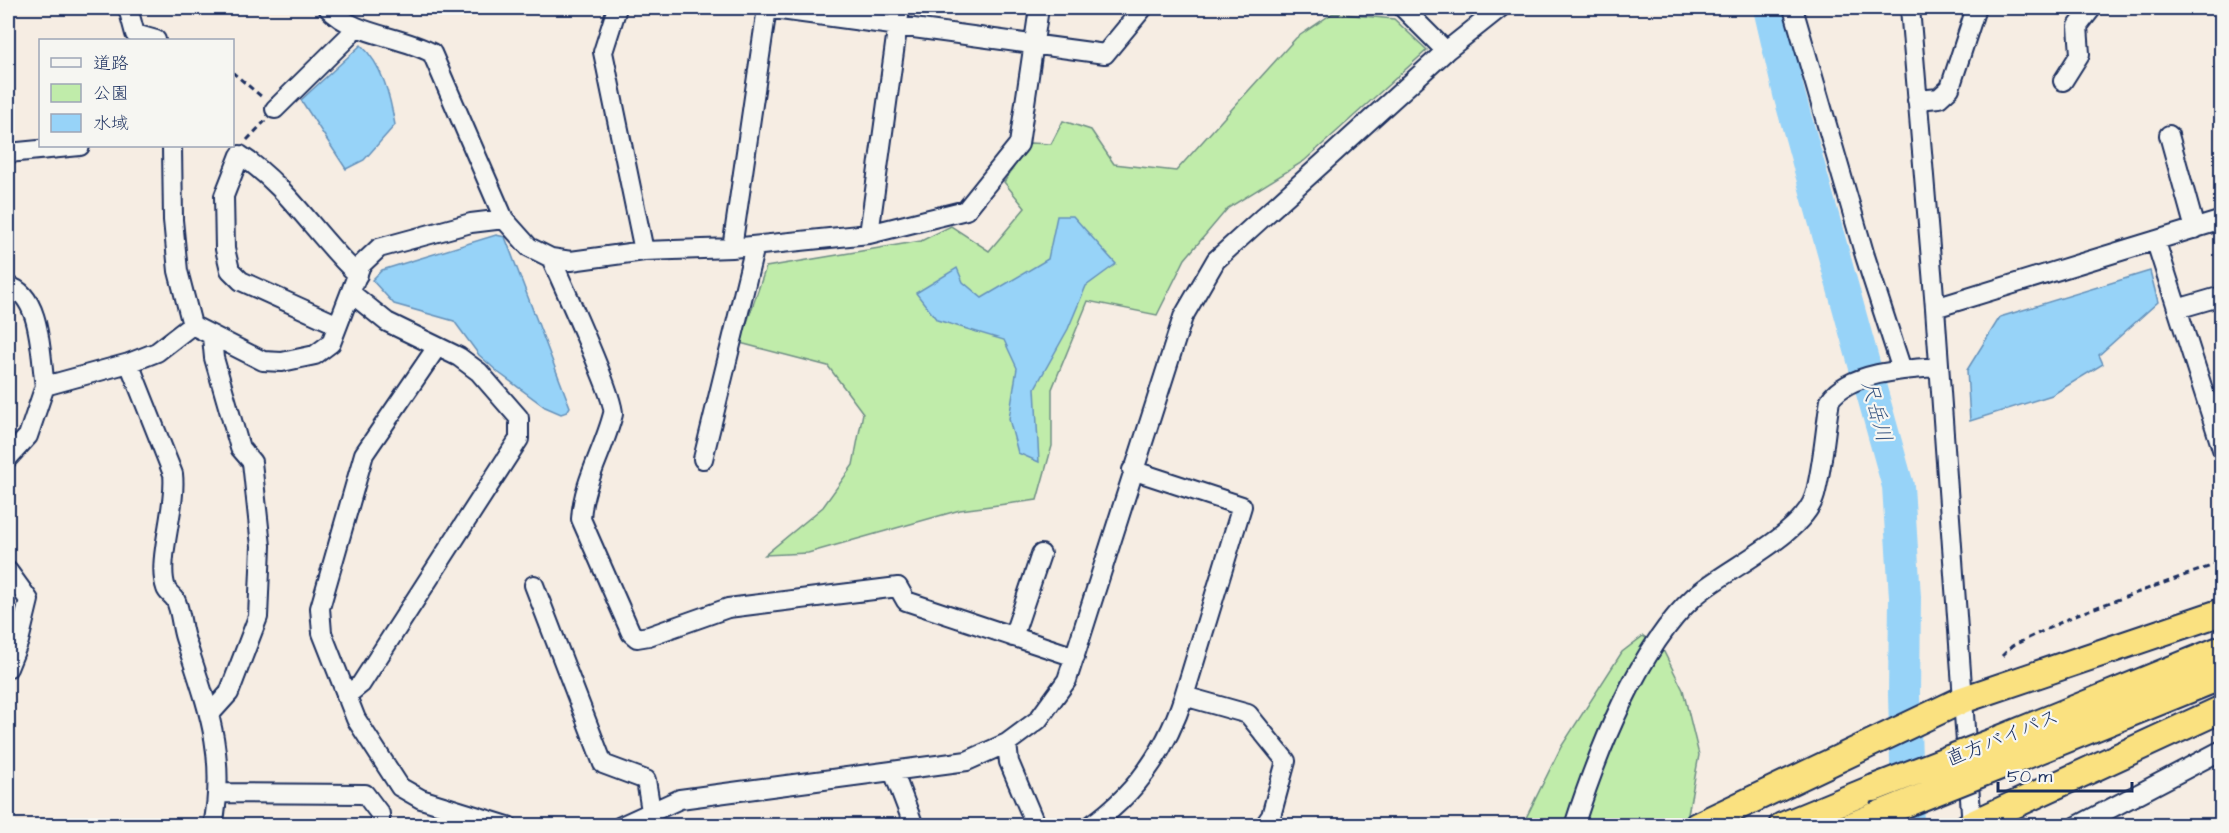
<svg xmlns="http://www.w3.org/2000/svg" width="2229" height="833" font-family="'Architects Daughter','Klee One',sans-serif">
<rect width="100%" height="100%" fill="#f6ede3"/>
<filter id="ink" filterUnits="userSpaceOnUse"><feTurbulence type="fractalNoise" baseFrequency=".0167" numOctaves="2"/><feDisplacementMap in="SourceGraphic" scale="12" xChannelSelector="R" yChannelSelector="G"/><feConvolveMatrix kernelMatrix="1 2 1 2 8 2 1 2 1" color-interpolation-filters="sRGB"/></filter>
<g filter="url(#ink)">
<path fill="#c0ecaa" stroke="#6e8e84" stroke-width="1.5" d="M1333 13 1394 19 1427 50 1304 161 1228 208 1185 259 1157 315 1088 301 1052 389V446L1037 500 960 510 808 553 765 555 823 507 853 465 863 413 828 366 740 343 766 267 921 241 951 226 989 251 1025 208 1004 182 1030 143 1051 144 1063 121 1091 130 1114 164 1176 171 1296 38Z
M1643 636 1662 648 1683 690 1699 755 1686 825 1522 826 1561 747 1622 652Z"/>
<path fill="#97d3f8" stroke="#6591ba" stroke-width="1.5" d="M361 45C383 66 390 96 395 125L364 160 346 169 301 100Z
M1057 216H1073L1116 264 1086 286 1068 329 1035 388 1039 462 1018 453 1009 419 1017 368 1004 340 937 320 916 293 957 268 963 282 982 298 1048 259Z
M496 235 505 237 570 407 567 412 561 414 545 407 499 373 479 355 454 321 394 304 372 280 382 270Z
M2150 271 2158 302 2099 355 2103 364 2052 395 1970 421 1967 370 2000 317Z"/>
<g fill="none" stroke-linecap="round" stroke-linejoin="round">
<path stroke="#97d3f8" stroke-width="32" d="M1769 8 1789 94 1898 486 1905 597 1904 695 1908 826"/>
<g stroke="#1b2f5e" stroke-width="22">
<path id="minor" d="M128 8 135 34 156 40
M328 8C355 36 399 35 432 53L504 219 529 247 551 258 571 261 644 251 732 248 869 234 966 210 1019 144 1039 8
M617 8 603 52 644 251
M766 8 1105 54 1143 8
M1403 8 1446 51
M1793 8 1865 256 1902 370
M1910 8 1935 308 1972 826
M2063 81 2080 54 2078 26 2092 8
M1917 100 1939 98 1950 88 1976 8
M275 109 349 36 353 26
M2169 135 2195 229
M172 146 173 220 178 271 192 325
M8 153 80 146
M869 234 900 8
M2156 242 2222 449
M732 248 767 8
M551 258C560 279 616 400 613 414 604 450 583 482 581 519L631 633 637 638 649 636 728 608 898 587 906 601 1075 657
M8 286C42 295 40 356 45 386
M1935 308 2222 220
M2177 309 2222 296
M338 325 241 281 230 270 225 249 224 196 240 155C288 186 317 237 358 275
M437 347 364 454 320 608 322 633 356 719 400 787 421 799 508 826
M129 363 173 474C177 507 156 561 166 588 167 592 172 595 175 599 181 610 181 626 185 638 207 706 227 753 213 826
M8 458 28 436 45 386 129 363 157 352 192 325 263 361 282 362 315 355 331 343 361 265 379 248 471 223 504 219
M703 459 755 246
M1132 470 1242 506 1184 696 1248 714 1286 761 1271 816 1264 826
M8 571 29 600 19 641 8 668
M534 585 603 764 646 780 651 811
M1013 637 1041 554
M346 696 361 684 519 439V418L479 372 459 357 387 322 351 293
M210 714 229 693 258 617 261 546 252 462 240 448 214 358 212 337
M1007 743 1009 762 1036 826
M893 771 914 826
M219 793 365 794 380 814V826
M621 826 680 799 967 761 1007 743 1038 720 1067 680 1183 317 1216 260 1446 51 1500 8
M1090 826C1136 794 1167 748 1184 696
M1574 826C1597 754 1638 648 1694 597 1725 569 1804 535 1815 495 1823 465 1825 431 1830 400 1849 372 1907 369 1938 367
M2077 826 2222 750"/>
</g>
<g stroke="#1b2f5e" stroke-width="30">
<path id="highway" d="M2000 739 2222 649
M2005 764 2222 676
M1697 826 1962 700 2222 612
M1782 826 1874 788
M1851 826 1875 816
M1968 826 2222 709"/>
</g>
<path stroke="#1b2f5e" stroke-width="3" stroke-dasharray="6 4.5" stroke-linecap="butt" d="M232 72 262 97
M247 140 265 121
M2002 656 2012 646 2078 614 2222 562"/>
<use href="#minor" stroke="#f6f6f2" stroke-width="18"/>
<use href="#highway" stroke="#fae180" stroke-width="26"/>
<g stroke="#1b2f5e" stroke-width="30" stroke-linecap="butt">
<path id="highway-bridge" d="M1874 788 2000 739
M1875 816 2005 764"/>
</g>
<use href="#highway-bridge" stroke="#fae180" stroke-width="26"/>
</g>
</g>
<g text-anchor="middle" stroke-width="4.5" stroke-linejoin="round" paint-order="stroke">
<g font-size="20" fill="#1b2f5e" stroke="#f6f6f2">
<text transform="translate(2002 737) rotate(-22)" y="7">直方バイパス</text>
</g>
<g font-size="21" font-style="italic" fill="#3a5884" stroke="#f6f6f2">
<text transform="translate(1877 411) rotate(75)" y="7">尺岳川</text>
</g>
</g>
<rect width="2229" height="833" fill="none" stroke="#f6f6f2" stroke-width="30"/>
<rect x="15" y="15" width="2199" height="803" fill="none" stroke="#1b2f5e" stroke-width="2" filter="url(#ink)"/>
<rect x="39" y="39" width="195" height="108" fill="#f6f6f2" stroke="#9ea6b7" stroke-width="1.5"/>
<rect x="51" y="58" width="30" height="9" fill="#f6f6f2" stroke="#9ea6b7" stroke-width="1.5"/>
<text x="93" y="69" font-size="18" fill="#1b2f5e">道路</text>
<rect x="51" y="84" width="30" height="18" fill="#c0ecaa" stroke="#9ea6b7" stroke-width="1.5"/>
<text x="93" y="99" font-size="18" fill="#1b2f5e">公園</text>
<rect x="51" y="114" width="30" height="18" fill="#97d3f8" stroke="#9ea6b7" stroke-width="1.5"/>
<text x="93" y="129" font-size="18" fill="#1b2f5e">水域</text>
<path d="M1998 782v9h134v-9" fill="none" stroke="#1b2f5e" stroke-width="3"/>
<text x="2007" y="782" font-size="18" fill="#1b2f5e" stroke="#f6f6f2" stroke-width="4.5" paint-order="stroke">50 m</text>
</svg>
